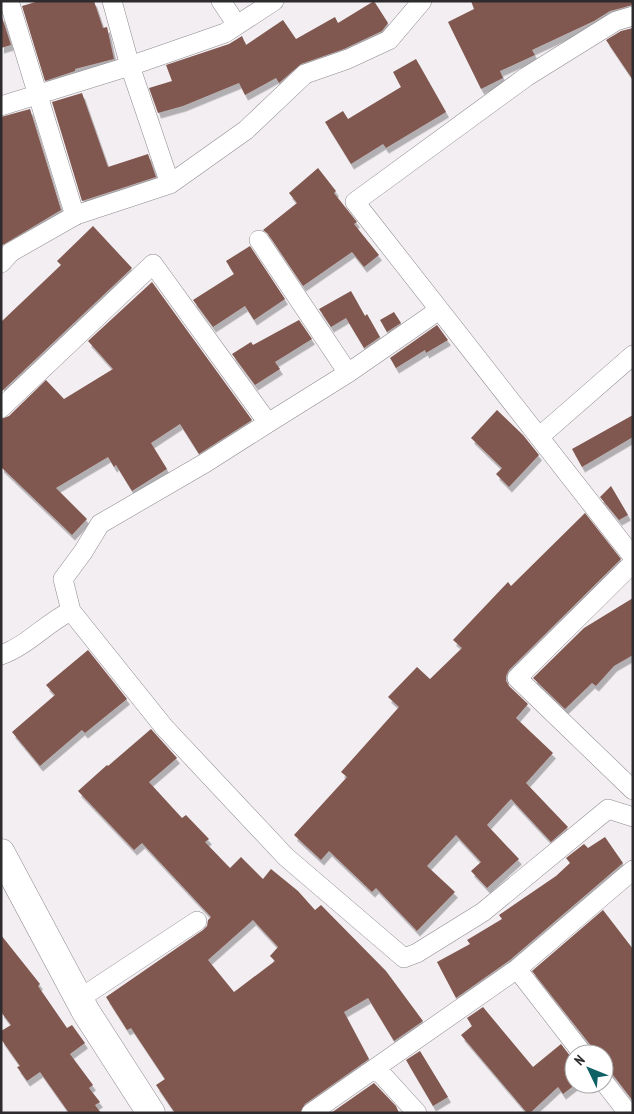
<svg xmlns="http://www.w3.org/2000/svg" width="634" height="1114" font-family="'PT Sans Narrow',sans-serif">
<defs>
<filter id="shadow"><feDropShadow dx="3" dy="5.5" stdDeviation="0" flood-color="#0004"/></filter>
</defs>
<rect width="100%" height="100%" fill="#f2eef2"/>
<path fill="#805850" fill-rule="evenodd" filter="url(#shadow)" d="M39 1H94L103 28 107 27 114 59 75 69V71L45 81 22 6Z
M374 1 388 23 382 31 344 49 301 64 279 83 276 78 245 95 239 83 183 106 158 113 149 88 172 81 166 65 229 44 242 36 246 45 283 20 296 39 335 17 338 23Z
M471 1H633V5L610 11 594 21 532 50 535 55 500 71 503 78 481 89 448 22 474 9Z
M1 14 11 45 1 48Z
M633 28V80L606 40 621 31Z
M416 59 446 112 386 148 383 144 351 164 325 122 343 111 348 119 401 87 393 72Z
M82 93 108 167 148 154 156 177 82 201 52 102Z
M30 109 61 210 1 246V117Z
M318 168 336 191 334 193 357 222 354 224 379 255 364 267 352 252 303 286 268 234 263 230 297 203 289 193Z
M93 226 132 268 1 392V322L61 265 57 261Z
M250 246 285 299 254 320 245 306 213 327 193 300 234 274 226 261Z
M152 282 252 420 199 454 180 424 151 443 167 469 132 491 116 465 114 467 108 457 56 488 87 519 72 535 1 467V419L9 416 46 380 64 399 113 369 88 341Z
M351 291 365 316 367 314 380 337 364 348 346 318 331 327 319 309Z
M394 312 401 323 387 332 380 320Z
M299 320 312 339 275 362 280 369 255 385 232 354 251 342 253 345Z
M437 325 448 340 426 353 425 350 396 368 390 358Z
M497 410 523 435 539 455 509 487 496 474 502 468 471 438Z
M633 415V437L582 467 572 449Z
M611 486 628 515 619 520 600 497Z
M585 513 621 559 509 670 506 676V681L509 686 528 704 516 718 553 753 526 783 568 827 551 842 511 799 487 825 519 859 487 888 471 871 481 862 456 835 427 866 455 892 417 931 376 888 372 892 329 851 321 860 294 835 347 777 341 772 399 707 388 697 417 667 430 679 462 648 453 640 508 582 511 586Z
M633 598V655L614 666 596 686 592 683 565 709 533 678 584 628Z
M88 650 127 699 85 733 82 730 40 766 12 732 55 695 46 685Z
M151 729 177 758 149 782 182 818 186 815 209 839 205 842 230 868 241 857 263 879 271 869 298 891 315 910 321 905 386 971 423 1021 394 1041 368 998 344 1012 369 1059 305 1104 300 1113H175L156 1085 165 1079 131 1028 127 1030 106 997 203 930 207 926 208 920 211 917 142 843 134 850 78 791 107 765 108 766ZM253 920 278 947 270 956 275 961 234 992 208 960Z
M605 837 623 863 510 960 456 998 437 962 470 944 467 940 502 919 499 915 556 876 570 863 566 858 584 844 588 848Z
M603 910 633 949V1101L613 1075 604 1069V1054H594L592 1047 532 971Z
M1 935 40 984 38 986 67 1028 72 1025 85 1043 70 1054 93 1085 89 1088 100 1102 95 1105 101 1113H69L40 1072 27 1081 17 1067 20 1066 1 1039V1031L11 1025 1 1012Z
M483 1007 533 1067 561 1044 574 1061V1084H576L563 1094 558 1087 530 1113H527L461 1035 472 1026 467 1018Z
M420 1051 448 1097 433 1106 406 1060Z
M374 1083 396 1106 399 1113H331Z"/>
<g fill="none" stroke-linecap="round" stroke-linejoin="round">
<g stroke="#8f8b8f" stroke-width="20">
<path id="street" d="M9 1 75 216
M112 1 130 66 170 184
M221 1 237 25
M633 16 616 21 526 77 355 202 633 557
M1 106 130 66 225 33 274 1
M259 240 348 373
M1 263 11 252 76 215 170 184 246 130 305 74 348 59 389 40 422 1
M1 408 153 264 268 423
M539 437 633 355
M633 563 517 678 633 790
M71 611 63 579 83 552 100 524 205 463 268 423 348 373 439 310
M1 655C27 646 46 623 71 611L164 727 286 857 404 958 417 953 483 912 608 809 633 817
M517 969 583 1054
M79 999 197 921
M376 1068 417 1113
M604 1082 628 1113
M311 1113 517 969 633 870"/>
</g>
<g stroke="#8f8b8f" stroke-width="29">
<path id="secondary" d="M1 853 86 1012 151 1113"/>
</g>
<use href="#street" stroke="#fff" stroke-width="19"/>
<use href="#secondary" stroke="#fff" stroke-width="28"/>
</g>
<rect width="634" height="1114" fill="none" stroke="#2d2b2d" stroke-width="5"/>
<g transform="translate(589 1069) rotate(313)"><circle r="24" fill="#ffffff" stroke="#abaaab"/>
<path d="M0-4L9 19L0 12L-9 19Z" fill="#106166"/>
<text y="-8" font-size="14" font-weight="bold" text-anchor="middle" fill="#2d2b2d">N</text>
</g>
</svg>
